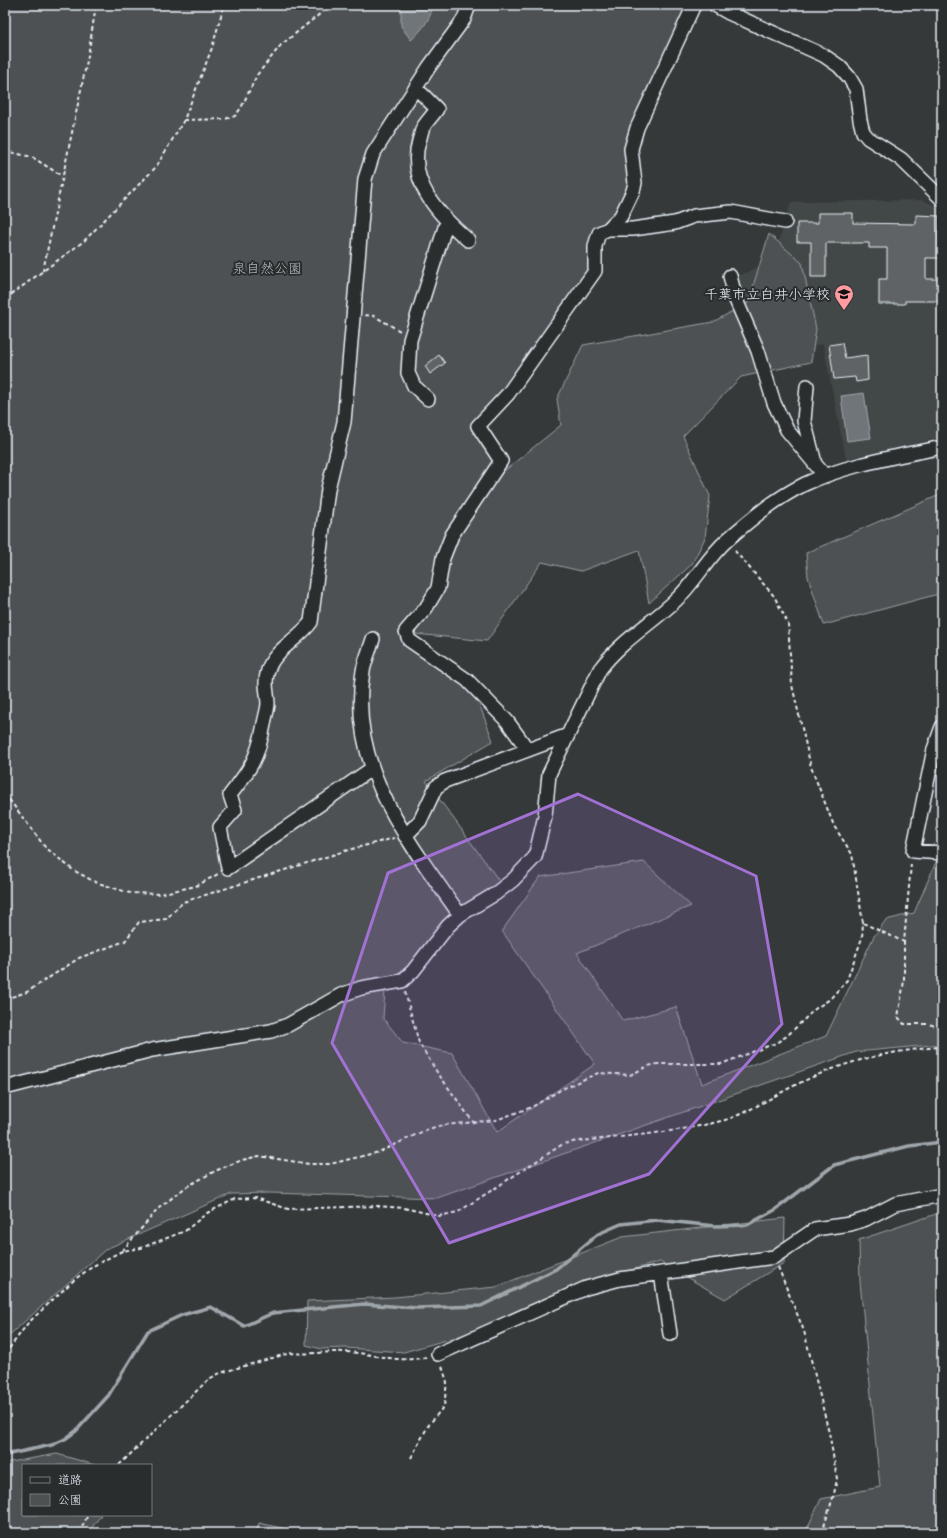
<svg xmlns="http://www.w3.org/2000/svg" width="947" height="1538" font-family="Sriracha,'Klee One',sans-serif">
<rect width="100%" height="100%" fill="#35393a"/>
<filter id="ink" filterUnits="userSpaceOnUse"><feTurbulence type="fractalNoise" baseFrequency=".025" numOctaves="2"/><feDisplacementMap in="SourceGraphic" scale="8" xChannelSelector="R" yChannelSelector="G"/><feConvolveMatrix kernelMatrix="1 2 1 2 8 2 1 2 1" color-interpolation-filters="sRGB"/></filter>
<g filter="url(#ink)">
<path fill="#424647" d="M923 200 942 209V438L846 459 823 344 762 356 735 278 767 262 781 235 791 202Z"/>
<path fill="#4d5152" stroke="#9aa1a5" d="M5 5H691L636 122 632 187 608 226 592 265 543 338 477 423 498 460 477 493 561 425 557 399 583 345 713 322 748 303 769 234 802 263 816 329 811 362 741 377 683 436 710 496 705 538 692 564 649 603 639 550 581 571 542 562 487 641 415 634 422 610 405 629 474 690 493 741 426 781 500 882C490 889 478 895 469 903 443 926 420 968 386 978L383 1018 403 1043 452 1053 497 1132 595 1064 502 931 540 877 644 862 691 906 577 953 623 1021 676 1007 702 1084 826 1036 874 936 886 920 914 913 936 862H942V1044L856 1052 437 1198 269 1193 231 1194 106 1249 5 1339Z
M942 494V593L824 625 808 577 806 553Z
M942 1212V1533H805L821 1499 880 1487 860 1282 859 1240Z
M785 1218 784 1263 725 1299 660 1262 590 1281 484 1329 404 1352 345 1348 321 1349 306 1345 307 1301 395 1297 496 1287 622 1237Z
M57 1454 95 1465H23V1515H101L88 1533H5V1463Z
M259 1523 304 1533H256Z"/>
<path fill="#707579" stroke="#a0a7ac" d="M401 5H433C431 19 421 31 411 40L401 26Z
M864 393 871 438 847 441 841 396Z"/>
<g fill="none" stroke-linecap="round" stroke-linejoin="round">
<path stroke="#a0a7ac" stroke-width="3.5" d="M5 1455 52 1445 65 1439 76 1431 108 1396 148 1331 182 1315 211 1307 244 1326 273 1313 364 1304 417 1308 481 1306 556 1269 598 1234 621 1224 657 1220 715 1226 747 1225 775 1210 834 1165 909 1146 942 1142"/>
</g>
<path fill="#5f6365" stroke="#e8f1f8" d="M818 213H853V223L916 224V215L939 216V246H942V258H926V279H942V301H905V304H879V279H887V248H869V243H826V277H811V242H797V223H818Z
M842 343 845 358 867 355 868 380 856 382 855 377 834 379 829 345Z
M439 355 445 363 430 374 425 366Z"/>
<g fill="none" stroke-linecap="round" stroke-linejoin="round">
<g stroke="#e8f1f8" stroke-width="16">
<path id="minor" d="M715 5 729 13 823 55 839 66 849 77 856 89 860 120 863 132 868 138 901 159 942 199
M422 94 437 109C433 115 428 120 424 126 421 130 421 136 419 141 407 182 439 215 468 240
M608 229 621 216 633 191 635 183 631 149 637 128 694 5
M730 276 736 300 758 351 774 403 787 430 825 476
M807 386 804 421 814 459
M428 399 414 386 408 373 410 340 447 221
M373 639C370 649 365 660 363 671 347 766 409 842 460 915
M942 727 934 749 913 851 942 853
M528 750 507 721 467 680 409 640 406 631 426 608 438 588 443 558 452 535 501 461 478 426 508 394 595 271V246L599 233 608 229H633L675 223 694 216 731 212 785 222
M371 769 228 868 220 827 235 810 230 795C251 768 258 758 264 724 265 717 268 709 268 703 267 689 264 684 268 670 274 650 300 638 311 622L328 489 344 422 365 179 373 154 429 67 464 19 469 5
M405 836 420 821 436 787 445 781 568 735
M5 1088 152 1050 271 1031 288 1025 341 995 361 988 402 981 413 971 448 926 460 915 495 894 513 880 535 857 545 816 549 774 600 669C621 641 651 624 676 600 695 582 707 558 727 540 751 519 776 498 805 484 848 464 896 457 942 447
M661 1273 670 1334
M438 1354 586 1288 620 1279 774 1257 815 1229 850 1224 866 1219 895 1204 942 1195"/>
</g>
<path stroke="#e8f1f8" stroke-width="2" stroke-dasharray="4 3" stroke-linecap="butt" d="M184 120 225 119 235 116 241 108 257 75 281 45 331 5
M5 151 32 157 62 176
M43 271 88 56 96 5
M5 299 84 241 156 167 184 120 212 48 224 5
M365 315 374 316 400 331
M5 794 45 847 73 870 95 882 130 893 159 894 196 886 218 874
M911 864 904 942V981L898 1017 904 1024H927L942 1027
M863 923 904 942
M405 992 419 1043 437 1072 473 1122
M5 999 27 992 79 958 125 941 139 922 166 919 183 902 348 850 394 838
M122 1251 159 1208 186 1187 215 1171 242 1160 259 1156 309 1164H330L379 1152 428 1129 444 1125 496 1120 532 1107 562 1089 598 1073 630 1075 648 1066 657 1064H721L776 1043 787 1036 815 1009 830 999 847 980 862 938 863 923 852 854 834 826 811 767 792 685 788 623 774 596 734 550
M778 1267 804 1331 830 1437 837 1479 834 1494 822 1533
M5 1354 28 1323 75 1279 95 1265 122 1251 141 1248 185 1231 207 1213 235 1199 255 1198 288 1209 378 1206 404 1208 439 1216 458 1212 563 1144C579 1140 595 1140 611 1138 649 1134 688 1130 725 1120 753 1111 777 1093 804 1081 848 1060 894 1050 942 1047
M411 1458 428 1426 444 1406 447 1382 442 1366
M119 1465 209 1379 220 1373 290 1353C309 1355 328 1351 346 1352 375 1353 396 1364 426 1357
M79 1533 88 1515"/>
<use href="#minor" stroke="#2a2d2e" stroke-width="13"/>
</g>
</g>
<path fill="#a171d3" fill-opacity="0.2" stroke="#a171d3" stroke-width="3" stroke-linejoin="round" d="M578 794 756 876 782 1024 649 1174 449 1243 332 1043 388 873Z"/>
<defs>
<g id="school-pin" transform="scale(1)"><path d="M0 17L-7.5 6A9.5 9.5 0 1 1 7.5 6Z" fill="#ff9aa2" stroke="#2a2d2e"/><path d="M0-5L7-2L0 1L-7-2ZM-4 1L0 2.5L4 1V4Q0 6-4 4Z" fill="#111"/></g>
</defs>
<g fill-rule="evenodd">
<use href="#school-pin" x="844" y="294"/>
</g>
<g text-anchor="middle" stroke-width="4" stroke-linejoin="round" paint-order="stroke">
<g font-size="14" fill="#b2b9be" stroke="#2a2d2e">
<text x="267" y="273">泉自然公園</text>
</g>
<g font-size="14" fill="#e8f1f8" stroke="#2a2d2e" text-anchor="end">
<text x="830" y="299">千葉市立白井小学校</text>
</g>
</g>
<rect width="947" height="1538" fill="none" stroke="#2a2d2e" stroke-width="20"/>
<rect x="10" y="10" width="927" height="1518" fill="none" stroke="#e8f1f8" stroke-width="1.5" filter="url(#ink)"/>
<rect x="22" y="1464" width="130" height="52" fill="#2a2d2e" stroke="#767b7f"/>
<rect x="30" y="1477" width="20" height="6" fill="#2a2d2e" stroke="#767b7f"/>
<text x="58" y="1484" font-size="12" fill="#e8f1f8">道路</text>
<rect x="30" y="1494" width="20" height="12" fill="#4d5152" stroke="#767b7f"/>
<text x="58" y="1504" font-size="12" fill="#e8f1f8">公園</text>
</svg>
